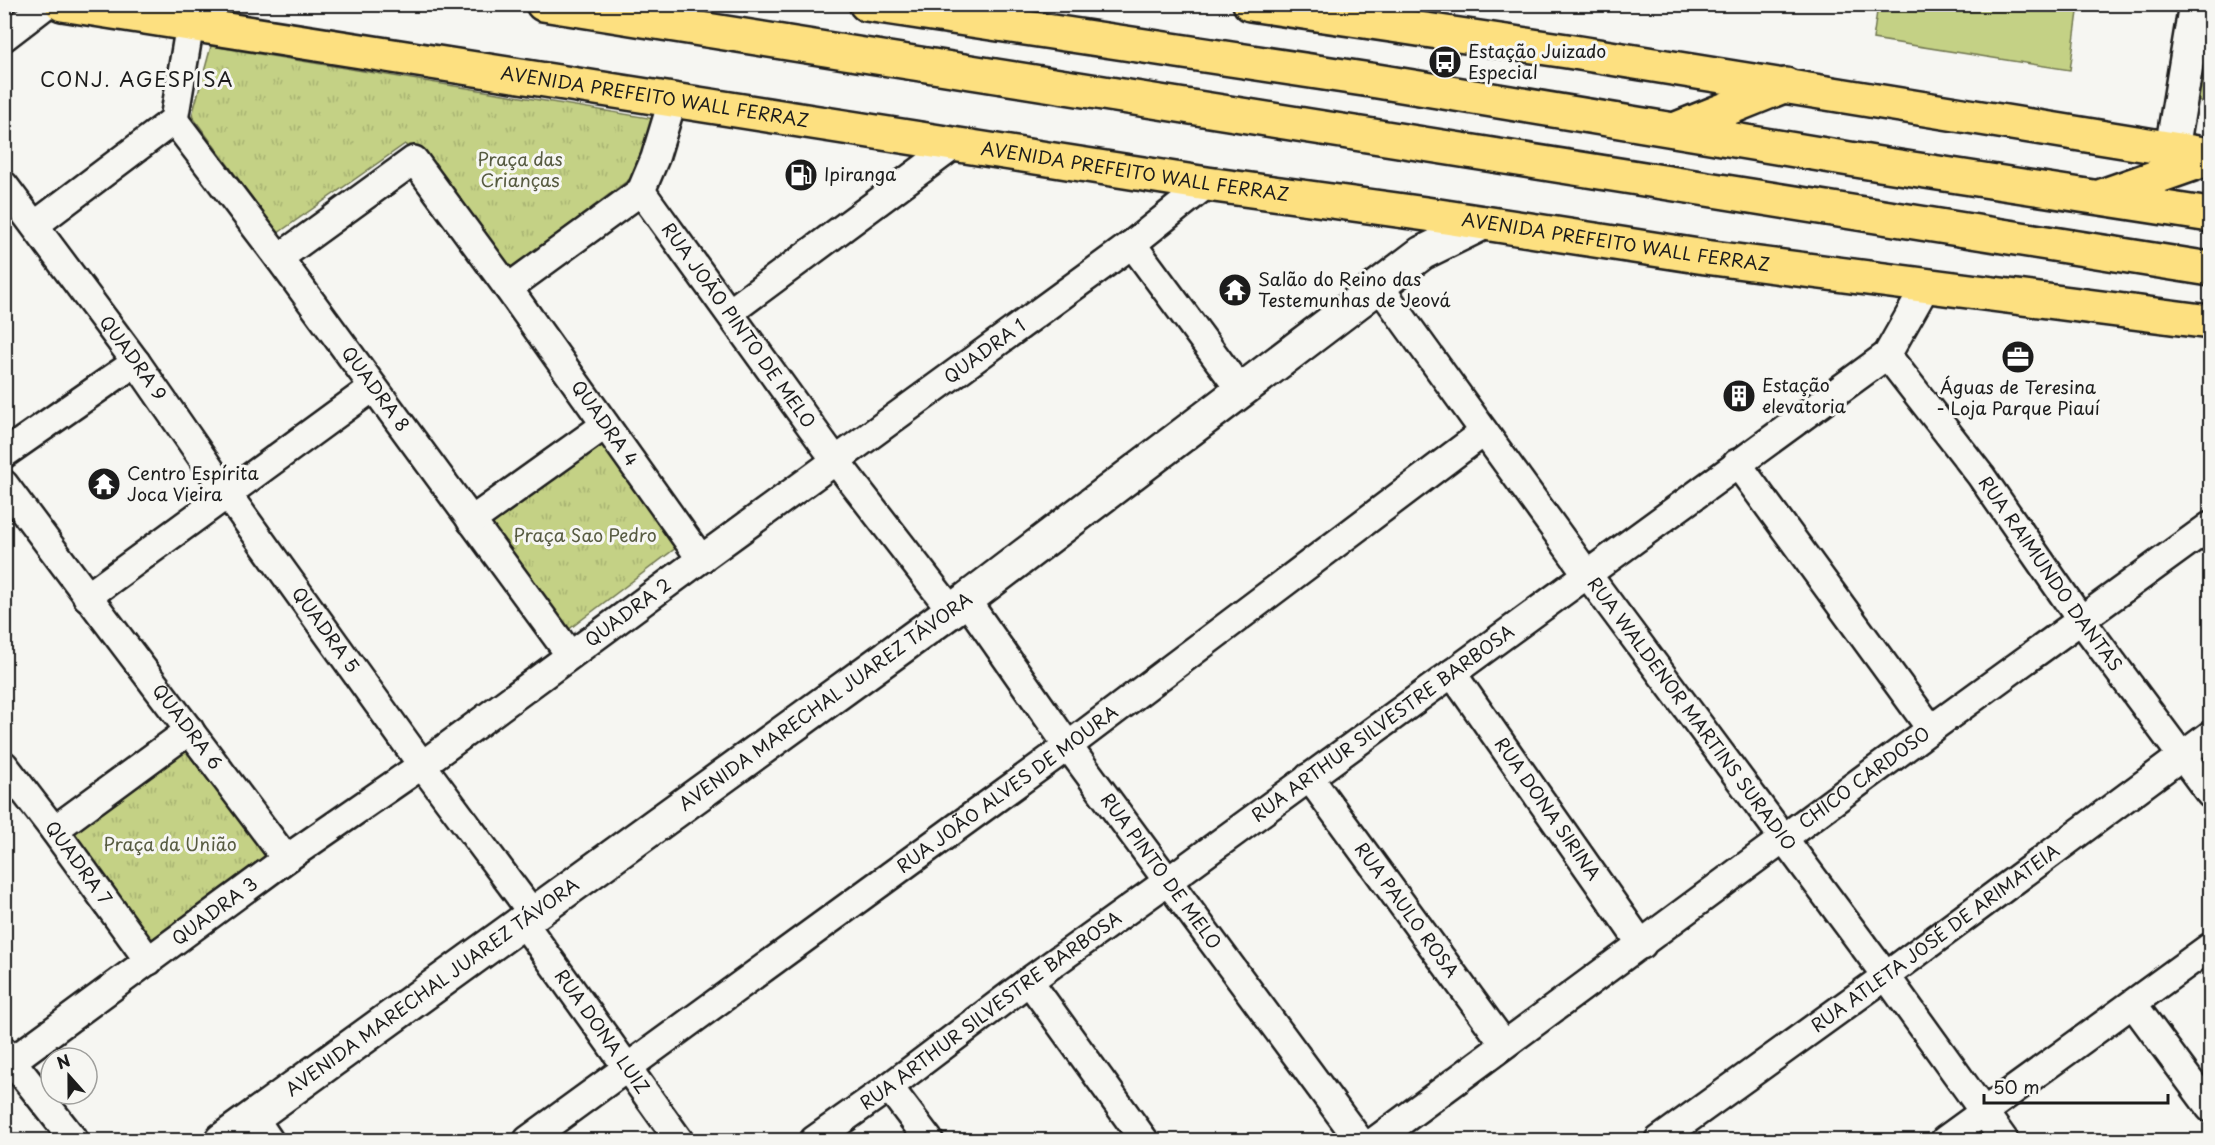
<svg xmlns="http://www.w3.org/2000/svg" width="2215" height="1145" font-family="'Playpen Sans',sans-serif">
<defs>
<pattern id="forest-crowns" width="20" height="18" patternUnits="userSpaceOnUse" patternTransform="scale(1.5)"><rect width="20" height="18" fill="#c4d185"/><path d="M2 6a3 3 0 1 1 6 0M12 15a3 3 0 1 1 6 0" fill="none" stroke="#a8b372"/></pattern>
<pattern id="park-tufts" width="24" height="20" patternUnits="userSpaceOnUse" patternTransform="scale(1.5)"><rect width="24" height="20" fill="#c4d185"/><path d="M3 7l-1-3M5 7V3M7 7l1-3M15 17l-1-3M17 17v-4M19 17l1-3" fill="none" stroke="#a8b372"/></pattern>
</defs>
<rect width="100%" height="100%" fill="#f6f6f2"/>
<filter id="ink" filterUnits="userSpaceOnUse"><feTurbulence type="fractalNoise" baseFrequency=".0167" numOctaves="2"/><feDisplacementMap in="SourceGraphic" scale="12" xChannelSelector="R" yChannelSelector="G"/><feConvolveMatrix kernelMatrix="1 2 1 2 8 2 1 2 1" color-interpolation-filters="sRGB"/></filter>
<g filter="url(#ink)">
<path fill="url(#forest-crowns)" stroke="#707650" stroke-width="1.5" d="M2210 14V103L2195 101Z"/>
<path fill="url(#park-tufts)" stroke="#707650" stroke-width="1.5" d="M211 46 655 119 631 178 508 271 405 144 278 233 192 116Z
M603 441 681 544 568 630 489 527Z
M187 741 275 860 152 951 66 830Z"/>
<path fill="#c4d185" stroke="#707650" stroke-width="1.5" d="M1878 5H2079L2070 70 1873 39Z"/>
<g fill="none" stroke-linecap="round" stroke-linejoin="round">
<g stroke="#1c1c1c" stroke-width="32">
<g id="minor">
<path d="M4 37 47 4"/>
<path id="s1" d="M174 120 279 258 570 655"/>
<path id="s2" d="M4 185 136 362 228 495 422 765 533 914"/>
<path id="s3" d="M641 191 836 461 952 611"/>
<path d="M35 225 174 120 190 24"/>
<path d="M1132 244 1241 391"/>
<path id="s4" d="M279 258 414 160 508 288 701 559"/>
<path id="s5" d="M1379 286 1587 574 1886 976 2004 1140"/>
<path d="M508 288 641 191 655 158 673 99"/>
<path d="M730 312 956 144"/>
<path id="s6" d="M1887 355 1981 476 2081 620 2210 794"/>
<path d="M4 454 136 362"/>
<path d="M1737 463 1931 729"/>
<path id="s7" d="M4 484C97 610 193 734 286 859"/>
<path d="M471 521 605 425"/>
<path d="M87 597 372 388"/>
<path id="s8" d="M966 600 1068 746 1359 1140"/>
<path id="s9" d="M1452 673 1642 945"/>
<path id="s10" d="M4 765 54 830 149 961"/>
<path id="s11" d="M1309 777 1504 1044"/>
<path d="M54 830 190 730"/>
<path id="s12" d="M523 922 679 1140"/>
<path d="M1029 981 1144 1140"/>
<path d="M2133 1004 2210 1108"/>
<path d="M4 1051 74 1140"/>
<path id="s13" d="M4 1067 286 859 422 765 701 559 1132 244 1207 184"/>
<path d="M889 1087 929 1140"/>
<path d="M254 1118 269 1140"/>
<path id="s14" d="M528 1140 1068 746 1484 432"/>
<path id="s15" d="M814 1140 889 1087 1029 981 1168 881 1887 355 1926 286"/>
<path id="s16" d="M1376 1140 1931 729 2210 526"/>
<path id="s17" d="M1659 1140 1886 976 2210 735"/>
<path d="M1945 1140 2210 947"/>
</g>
</g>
<g stroke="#1c1c1c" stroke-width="38">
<g id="tertiary">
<path d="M2172 149 2196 4"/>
<path id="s18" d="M222 1140 966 600 1422 253 1483 223"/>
</g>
</g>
<g stroke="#1c1c1c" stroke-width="38">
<g id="primary">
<path id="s19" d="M62 4 1207 184 1426 214 1705 257 2210 322"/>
<path d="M1250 4 1567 51 2210 155"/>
</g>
</g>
<g stroke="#1c1c1c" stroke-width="38">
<path id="trunk" d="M543 4 2210 269
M866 4 1377 81 1880 164 2210 215
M1674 130 1786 85
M2102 196 2210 158"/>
</g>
<use href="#minor" stroke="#f6f6f2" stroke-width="27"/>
<use href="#tertiary" stroke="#f6f6f2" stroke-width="33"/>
<use href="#primary" stroke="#fde080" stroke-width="33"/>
<use href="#trunk" stroke="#fde080" stroke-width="33"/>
</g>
</g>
<defs>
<g id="bus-disc" transform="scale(1.725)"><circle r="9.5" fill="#1c1c1c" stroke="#f6f6f2"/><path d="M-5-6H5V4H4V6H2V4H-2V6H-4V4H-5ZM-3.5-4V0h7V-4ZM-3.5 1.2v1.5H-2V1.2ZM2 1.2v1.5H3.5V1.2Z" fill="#fff"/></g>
<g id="fuel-disc" transform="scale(1.725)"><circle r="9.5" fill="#1c1c1c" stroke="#f6f6f2"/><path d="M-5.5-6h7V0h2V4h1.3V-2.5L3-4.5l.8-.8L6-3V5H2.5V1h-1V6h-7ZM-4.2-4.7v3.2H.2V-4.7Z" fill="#fff"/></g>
<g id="temple-disc" transform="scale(1.725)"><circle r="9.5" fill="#1c1c1c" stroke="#f6f6f2"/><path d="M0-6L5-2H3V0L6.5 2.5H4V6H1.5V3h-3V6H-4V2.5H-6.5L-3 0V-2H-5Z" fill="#fff"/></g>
<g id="office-disc" transform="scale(1.725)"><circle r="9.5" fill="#1c1c1c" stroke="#f6f6f2"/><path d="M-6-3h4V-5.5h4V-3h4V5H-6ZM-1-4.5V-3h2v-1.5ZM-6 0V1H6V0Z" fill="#fff"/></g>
<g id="building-disc" transform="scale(1.725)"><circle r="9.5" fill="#1c1c1c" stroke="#f6f6f2"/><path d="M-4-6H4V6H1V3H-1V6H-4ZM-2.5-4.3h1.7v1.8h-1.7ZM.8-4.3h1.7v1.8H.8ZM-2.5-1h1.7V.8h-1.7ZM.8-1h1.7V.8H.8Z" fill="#fff"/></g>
</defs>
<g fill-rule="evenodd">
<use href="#bus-disc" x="1445" y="62"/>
<use href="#fuel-disc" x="801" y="175"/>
<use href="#temple-disc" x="1235" y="290"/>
<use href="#office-disc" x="2018" y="357"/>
<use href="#building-disc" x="1739" y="396"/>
<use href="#temple-disc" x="104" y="484"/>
</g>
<g text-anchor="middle" stroke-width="6" stroke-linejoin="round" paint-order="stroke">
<g font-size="18" fill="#1c1c1c" stroke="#f6f6f2" text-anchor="start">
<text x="1468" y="58">Estação Juizado<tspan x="1468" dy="21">Especial</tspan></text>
<text x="824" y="181">Ipiranga</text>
<text x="1258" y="286">Salão do Reino das<tspan x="1258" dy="21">Testemunhas de Jeová</tspan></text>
<text x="1762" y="392">Estação<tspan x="1762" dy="21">elevatoria</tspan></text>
<text x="2018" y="394" text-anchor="middle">Águas de Teresina<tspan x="2018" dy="21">- Loja Parque Piauí</tspan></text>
<text x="127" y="480">Centro Espírita<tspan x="127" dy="21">Joca Vieira</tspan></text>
</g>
<g font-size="18" fill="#1c1c1c" stroke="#f6f6f2">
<text dy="6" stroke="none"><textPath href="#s19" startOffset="600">AVENIDA PREFEITO WALL FERRAZ</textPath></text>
<text dy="6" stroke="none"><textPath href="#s19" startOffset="1086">AVENIDA PREFEITO WALL FERRAZ</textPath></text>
<text dy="6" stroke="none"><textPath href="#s19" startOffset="1572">AVENIDA PREFEITO WALL FERRAZ</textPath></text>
<text dy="6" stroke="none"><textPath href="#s3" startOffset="166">RUA JOÃO PINTO DE MELO</textPath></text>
<text dy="6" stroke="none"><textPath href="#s13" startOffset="1214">QUADRA 1</textPath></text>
<text dy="6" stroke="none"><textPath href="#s2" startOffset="216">QUADRA 9</textPath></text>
<text dy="6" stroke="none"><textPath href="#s1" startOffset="336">QUADRA 8</textPath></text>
<text dy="6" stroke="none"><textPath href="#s4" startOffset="492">QUADRA 4</textPath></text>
<text dy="6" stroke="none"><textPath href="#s6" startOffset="273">RUA RAIMUNDO DANTAS</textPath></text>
<text dy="6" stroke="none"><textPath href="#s13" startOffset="772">QUADRA 2</textPath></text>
<text dy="6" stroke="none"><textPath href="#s2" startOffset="549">QUADRA 5</textPath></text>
<text dy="6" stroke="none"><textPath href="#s18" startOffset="746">AVENIDA MARECHAL JUAREZ TÁVORA</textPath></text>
<text dy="6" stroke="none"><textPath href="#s5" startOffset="530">RUA WALDENOR MARTINS SURADIO</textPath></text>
<text dy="6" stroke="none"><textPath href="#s15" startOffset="705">RUA ARTHUR SILVESTRE BARBOSA</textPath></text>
<text dy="6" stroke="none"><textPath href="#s7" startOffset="304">QUADRA 6</textPath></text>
<text dy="6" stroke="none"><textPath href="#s16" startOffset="608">CHICO CARDOSO</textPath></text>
<text dy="6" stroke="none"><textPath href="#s14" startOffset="594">RUA JOÃO ALVES DE MOURA</textPath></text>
<text dy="6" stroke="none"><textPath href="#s9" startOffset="166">RUA DONA SIRINA</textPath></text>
<text dy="6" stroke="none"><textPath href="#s10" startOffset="123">QUADRA 7</textPath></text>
<text dy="6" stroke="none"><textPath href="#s8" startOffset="334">RUA PINTO DE MELO</textPath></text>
<text dy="6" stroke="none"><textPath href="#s11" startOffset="165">RUA PAULO ROSA</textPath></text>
<text dy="6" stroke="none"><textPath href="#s13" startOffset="262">QUADRA 3</textPath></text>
<text dy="6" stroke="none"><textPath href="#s17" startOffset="342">RUA ATLETA JOSÉ DE ARIMATEIA</textPath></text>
<text dy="6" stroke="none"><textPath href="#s18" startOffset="260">AVENIDA MARECHAL JUAREZ TÁVORA</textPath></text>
<text dy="6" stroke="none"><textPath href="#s15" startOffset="219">RUA ARTHUR SILVESTRE BARBOSA</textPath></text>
<text dy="6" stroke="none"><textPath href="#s12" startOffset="135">RUA DONA LUIZ</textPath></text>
</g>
<g font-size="18" fill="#575b41" stroke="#f6f6f2">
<text x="520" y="166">Praça das<tspan x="520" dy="21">Crianças</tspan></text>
<text x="585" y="542">Praça Sao Pedro</text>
<text x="170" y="851">Praça da União</text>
</g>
<g font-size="20" letter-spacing="1.5" fill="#1c1c1c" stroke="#f6f6f2">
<text x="137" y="87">CONJ. AGESPISA</text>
</g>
</g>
<rect width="2215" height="1145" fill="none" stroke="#f6f6f2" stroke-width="24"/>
<rect x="12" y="12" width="2191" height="1121" fill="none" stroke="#1c1c1c" stroke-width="2" filter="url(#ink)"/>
<g transform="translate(69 1076) rotate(339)"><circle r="28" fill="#f6f6f2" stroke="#9f9f9c" stroke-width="1.5"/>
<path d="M0-4.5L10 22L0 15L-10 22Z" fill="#1c1c1c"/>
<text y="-9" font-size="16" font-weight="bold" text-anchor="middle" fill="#1c1c1c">N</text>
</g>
<path d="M1984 1094v9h184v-9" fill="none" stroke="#1c1c1c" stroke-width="3"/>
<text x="1993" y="1094" font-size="18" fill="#1c1c1c" stroke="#f6f6f2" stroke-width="4.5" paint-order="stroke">50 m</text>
</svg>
